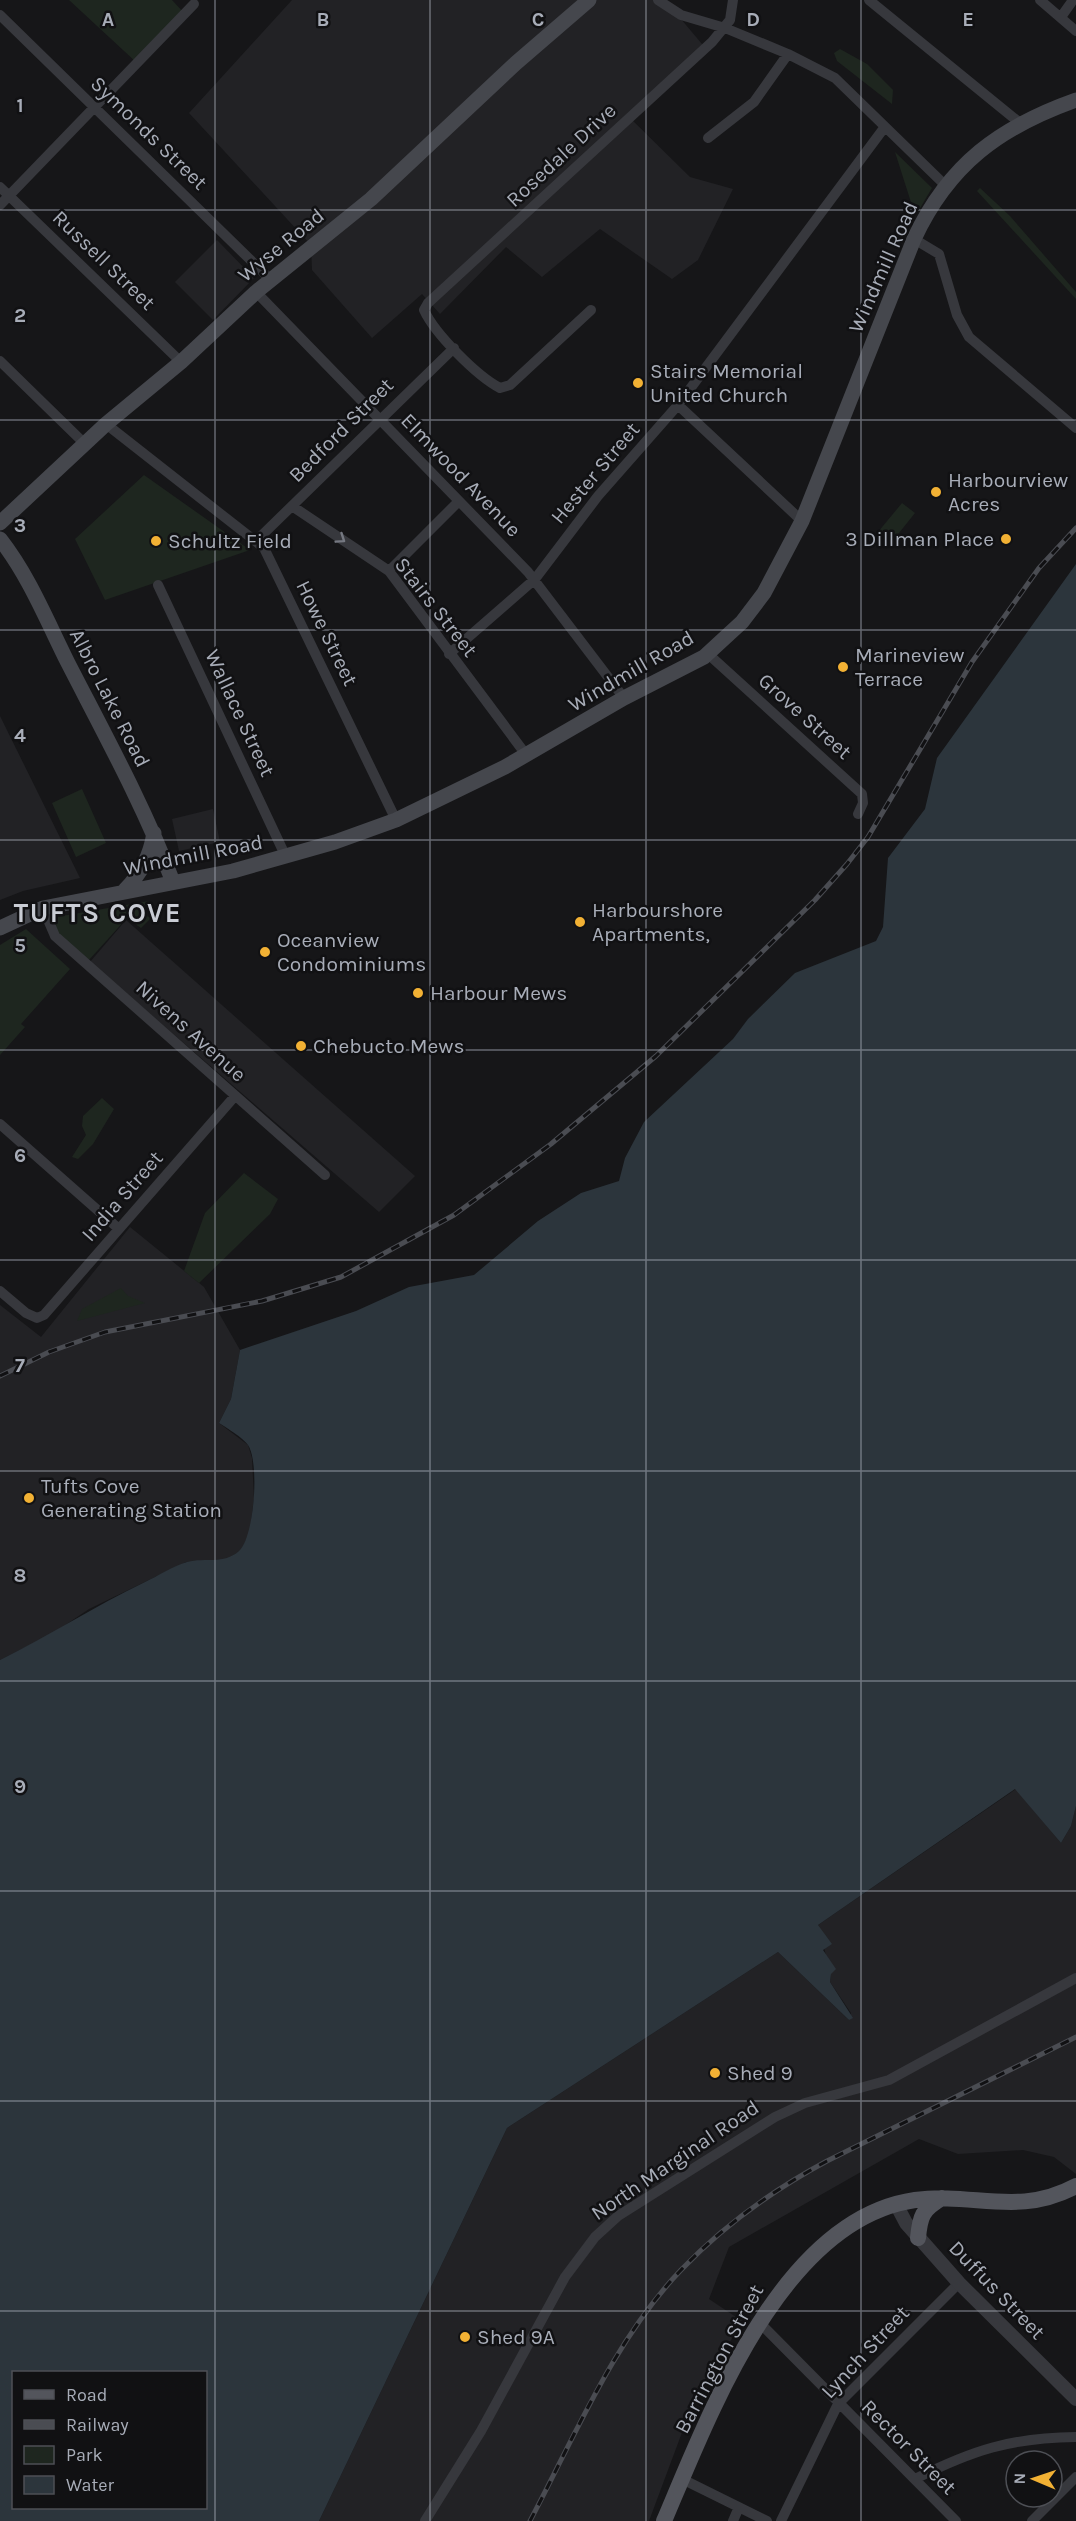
<svg xmlns="http://www.w3.org/2000/svg" width="1076" height="2521" font-family="Karla,sans-serif">
<rect width="100%" height="100%" fill="#161618"/>
<path fill="#222225" d="M292 0H665L707 50 629 117 690 177 733 189 698 260 672 279 600 229 542 277 506 247 440 314 422 294 372 338 312 270 311 245 189 113Z
M217 240 254 278 213 320 175 282Z
M0 716 80 878 23 891 0 900Z
M213 809 220 842 179 851 172 819Z
M126 920 415 1176 379 1212 90 962Z
M130 1227 204 1287 240 1350 231 1399 219 1423 248 1445 252 1458 254 1498 250 1531 242 1549 228 1560 186 1562 89 1609 52 1634 0 1660V1305L41 1337Z
M1016 1789 1061 1843 1071 1826 1076 1806V2174L1054 2157 1023 2150 958 2154 919 2139 729 2247 709 2299 742 2321 690 2411 649 2521H319L507 2128 778 1952 849 2020 851 2013 830 1982 831 1974 818 1925Z"/>
<path fill="#1e261f" d="M69 0H172L184 13 137 63Z
M840 49 867 64 893 90 892 104 837 61 834 53Z
M895 152 932 188 916 215H915Z
M980 188 1010 216 1076 292V299L977 191Z
M144 475 250 550 105 600 75 539Z
M902 503 915 513 891 543 878 532Z
M82 789 106 843 76 857 52 803Z
M149 901 140 913 151 918 141 928 127 918 88 961 59 936 52 922 56 917Z
M26 929 70 969 21 1024 25 1027 0 1055V945Z
M102 1098 114 1109 93 1144 78 1159 72 1157 86 1135 82 1126 83 1116Z
M244 1173 278 1199 270 1214 199 1283 184 1271 205 1213Z
M121 1288 128 1296 145 1303 77 1321 82 1309Z"/>
<path fill="#2c353c" fill-rule="evenodd" d="M1076 564V1806L1071 1826 1061 1843 1015 1789 818 1925 832 1944 823 1950 836 1969 831 1974 830 1982 853 2018 849 2020 778 1952 507 2128 319 2521H0V1660C50 1635 95 1606 145 1582 158 1576 173 1566 187 1562 206 1557 223 1565 239 1551 254 1538 260 1463 248 1445 242 1437 228 1429 219 1423L231 1399 240 1350 356 1311 409 1287 474 1275 538 1221 581 1193 619 1181 625 1158 644 1122 733 1039 748 1019 795 973 876 941 883 927 888 858 925 809 937 758ZM14 2372H206V2508H14Z"/>
<g fill="none" stroke-linecap="round" stroke-linejoin="round">
<path stroke="#37383d" stroke-width="10" d="M658 0 681 15 725 28 788 54 835 78 946 186
M869 0 1020 123
M1040 0 1076 31
M0 15 271 280
M1061 17 1073 0
M708 138 754 102 788 54
M0 187 181 362
M0 205 194 4
M914 239 939 254 957 315 969 337 1076 428
M256 292 528 572 624 698
M591 310 510 385 500 388C477 376 435 334 424 310L428 303 712 42 730 20 733 0
M0 361 85 444
M678 405 802 521
M106 424 264 548 396 820
M292 506 389 571 527 756
M257 540 454 348
M389 571 459 501
M158 585 286 857
M707 653 862 794 863 803 858 814
M449 654 535 579 598 496 678 405 884 128
M43 908 55 936 325 1175
M0 1124 119 1229
M0 1291 26 1313 37 1318 44 1315 235 1096
M760 2323 956 2521
M682 2479 767 2521
M915 2479C973 2450 1010 2438 1076 2437
M425 2521 481 2431 565 2277 595 2237 618 2216 775 2117 805 2103 889 2080 1076 1978
M733 2521 739 2507
M781 2521 838 2404 959 2283
M1032 2521 1076 2477"/>
<path stroke="#37383d" stroke-width="14" d="M896 2204 906 2223 959 2283 1076 2399"/>
<path stroke="#45474d" stroke-width="15" d="M0 523 106 424 181 362 256 292 371 199 516 63 589 0
M0 539C29 576 47 621 68 663 105 735 144 806 173 882
M125 890C141 873 150 857 154 833
M0 928 43 908 233 871 335 842 396 820 505 767 624 698 704 657 742 622 764 593 802 521 914 239C949 164 1000 127 1076 100"/>
<path stroke="#53555c" stroke-width="16" d="M918 2238C920 2216 922 2210 942 2198
M664 2521C710 2413 782 2219 915 2200 975 2192 1018 2217 1076 2186"/>
<g stroke="#4a4c52" stroke-width="5">
<path id="rail" d="M0 1376 49 1352 105 1332 262 1301 341 1277 454 1215 551 1144 656 1056 815 900 847 864 868 837 972 662 1039 568 1076 528
M530 2521C575 2436 614 2340 681 2270 723 2226 773 2190 827 2161L1076 2037"/>
</g>
<use href="#rail" stroke="#111113" stroke-width="3" stroke-dasharray="9" stroke-linecap="butt"/>
</g>
<defs><path id="oneway-chevron" d="M-2-3.5L2.5 0L-2 3.5" fill="none" stroke-width="1.6" stroke-linecap="round" stroke-linejoin="round" transform="scale(1.5)"/></defs>
<use stroke="#757881" href="#oneway-chevron" transform="translate(341 539) rotate(34)"/>
<path fill="none" stroke="#a8adb8" stroke-width="1.5" stroke-opacity="0.55" d="M215 0V2521M430 0V2521M646 0V2521M861 0V2521M0 210H1076M0 420H1076M0 630H1076M0 840H1076M0 1050H1076M0 1260H1076M0 1471H1076M0 1681H1076M0 1891H1076M0 2101H1076M0 2311H1076"/>
<g fill="#f2b134" stroke="#111113" stroke-width="2">
<circle cx="638" cy="383" r="6"/>
<circle cx="936" cy="492" r="6"/>
<circle cx="1006" cy="539" r="6"/>
<circle cx="156" cy="541" r="6"/>
<circle cx="843" cy="667" r="6"/>
<circle cx="580" cy="922" r="6"/>
<circle cx="265" cy="952" r="6"/>
<circle cx="418" cy="993" r="6"/>
<circle cx="301" cy="1046" r="6"/>
<circle cx="29" cy="1498" r="6"/>
<circle cx="715" cy="2073" r="6"/>
<circle cx="465" cy="2337" r="6"/>
</g>
<g text-anchor="middle" stroke-width="5" stroke-linejoin="round" paint-order="stroke">
<g font-size="21" fill="#a8adb8" stroke="#111113">
<text transform="translate(149 133) rotate(44)" y="7">Symonds Street</text>
<text transform="translate(561 155) rotate(-43)" y="7">Rosedale Drive</text>
<text transform="translate(281 245) rotate(-39)" y="7">Wyse Road</text>
<text transform="translate(104 260) rotate(44)" y="7">Russell Street</text>
<text transform="translate(883 267) rotate(-66)" y="7">Windmill Road</text>
<text transform="translate(341 430) rotate(-45)" y="7">Bedford Street</text>
<text transform="translate(595 473) rotate(-50)" y="7">Hester Street</text>
<text transform="translate(461 475) rotate(46)" y="7">Elmwood Avenue</text>
<text transform="translate(436 607) rotate(52)" y="7">Stairs Street</text>
<text transform="translate(327 633) rotate(64)" y="7">Howe Street</text>
<text transform="translate(631 671) rotate(-30)" y="7">Windmill Road</text>
<text transform="translate(110 698) rotate(63)" y="7">Albro Lake Road</text>
<text transform="translate(240 713) rotate(65)" y="7">Wallace Street</text>
<text transform="translate(805 716) rotate(42)" y="7">Grove Street</text>
<text transform="translate(193 855) rotate(-11)" y="7">Windmill Road</text>
<text transform="translate(191 1031) rotate(42)" y="7">Nivens Avenue</text>
<text transform="translate(122 1196) rotate(-49)" y="7">India Street</text>
<text transform="translate(675 2160) rotate(-34)" y="7">North Marginal Road</text>
<text transform="translate(997 2290) rotate(46)" y="7">Duffus Street</text>
<text transform="translate(865 2352) rotate(-47)" y="7">Lynch Street</text>
<text transform="translate(719 2359) rotate(-62)" y="7">Barrington Street</text>
<text transform="translate(909 2447) rotate(45)" y="7">Rector Street</text>
</g>
<g font-size="21" fill="#a8adb8" stroke="#111113" text-anchor="start">
<text x="650" y="378">Stairs Memorial<tspan x="650" dy="24">United Church</tspan></text>
<text x="948" y="487">Harbourview<tspan x="948" dy="24">Acres</tspan></text>
<text x="994" y="546" text-anchor="end">3 Dillman Place</text>
<text x="168" y="548">Schultz Field</text>
<text x="855" y="662">Marineview<tspan x="855" dy="24">Terrace</tspan></text>
<text x="592" y="917">Harbourshore<tspan x="592" dy="24">Apartments,</tspan></text>
<text x="277" y="947">Oceanview<tspan x="277" dy="24">Condominiums</tspan></text>
<text x="430" y="1000">Harbour Mews</text>
<text x="313" y="1053">Chebucto Mews</text>
<text x="41" y="1493">Tufts Cove<tspan x="41" dy="24">Generating Station</tspan></text>
<text x="727" y="2080">Shed 9</text>
<text x="477" y="2344">Shed 9A</text>
</g>
<g font-size="27" font-weight="bold" letter-spacing="1.5" fill="#c9ccd4" stroke="#111113">
<text x="98" y="922">TUFTS COVE</text>
</g>
</g>
<g font-size="20" text-anchor="middle" font-weight="bold" fill="#a8adb8" stroke="#111113" stroke-width="5" stroke-linejoin="round" paint-order="stroke">
<text x="108" y="26">A</text>
<text x="323" y="26">B</text>
<text x="538" y="26">C</text>
<text x="753" y="26">D</text>
<text x="968" y="26">E</text>
<text x="20" y="112">1</text>
<text x="20" y="322">2</text>
<text x="20" y="532">3</text>
<text x="20" y="742">4</text>
<text x="20" y="952">5</text>
<text x="20" y="1162">6</text>
<text x="20" y="1372">7</text>
<text x="20" y="1582">8</text>
<text x="20" y="1793">9</text>
</g>
<rect x="12" y="2371" width="195" height="138" fill="#111113" stroke="#4d4f55" stroke-width="1.5"/>
<rect x="24" y="2390" width="30" height="9" fill="#53555c" stroke="#4d4f55" stroke-width="1.5"/>
<text x="66" y="2401" font-size="18" fill="#a8adb8">Road</text>
<rect x="24" y="2420" width="30" height="9" fill="#4a4c52" stroke="#4d4f55" stroke-width="1.5"/>
<text x="66" y="2431" font-size="18" fill="#a8adb8">Railway</text>
<rect x="24" y="2446" width="30" height="18" fill="#1e261f" stroke="#4d4f55" stroke-width="1.5"/>
<text x="66" y="2461" font-size="18" fill="#a8adb8">Park</text>
<rect x="24" y="2476" width="30" height="18" fill="#2c353c" stroke="#4d4f55" stroke-width="1.5"/>
<text x="66" y="2491" font-size="18" fill="#a8adb8">Water</text>
<g transform="translate(1034 2479) rotate(272)"><circle r="28" fill="#111113" stroke="#4d4f55" stroke-width="1.5"/>
<path d="M0-4.5L10 22L0 15L-10 22Z" fill="#f2b134"/>
<text y="-9" font-size="16" font-weight="bold" text-anchor="middle" fill="#a8adb8">N</text>
</g>
</svg>
